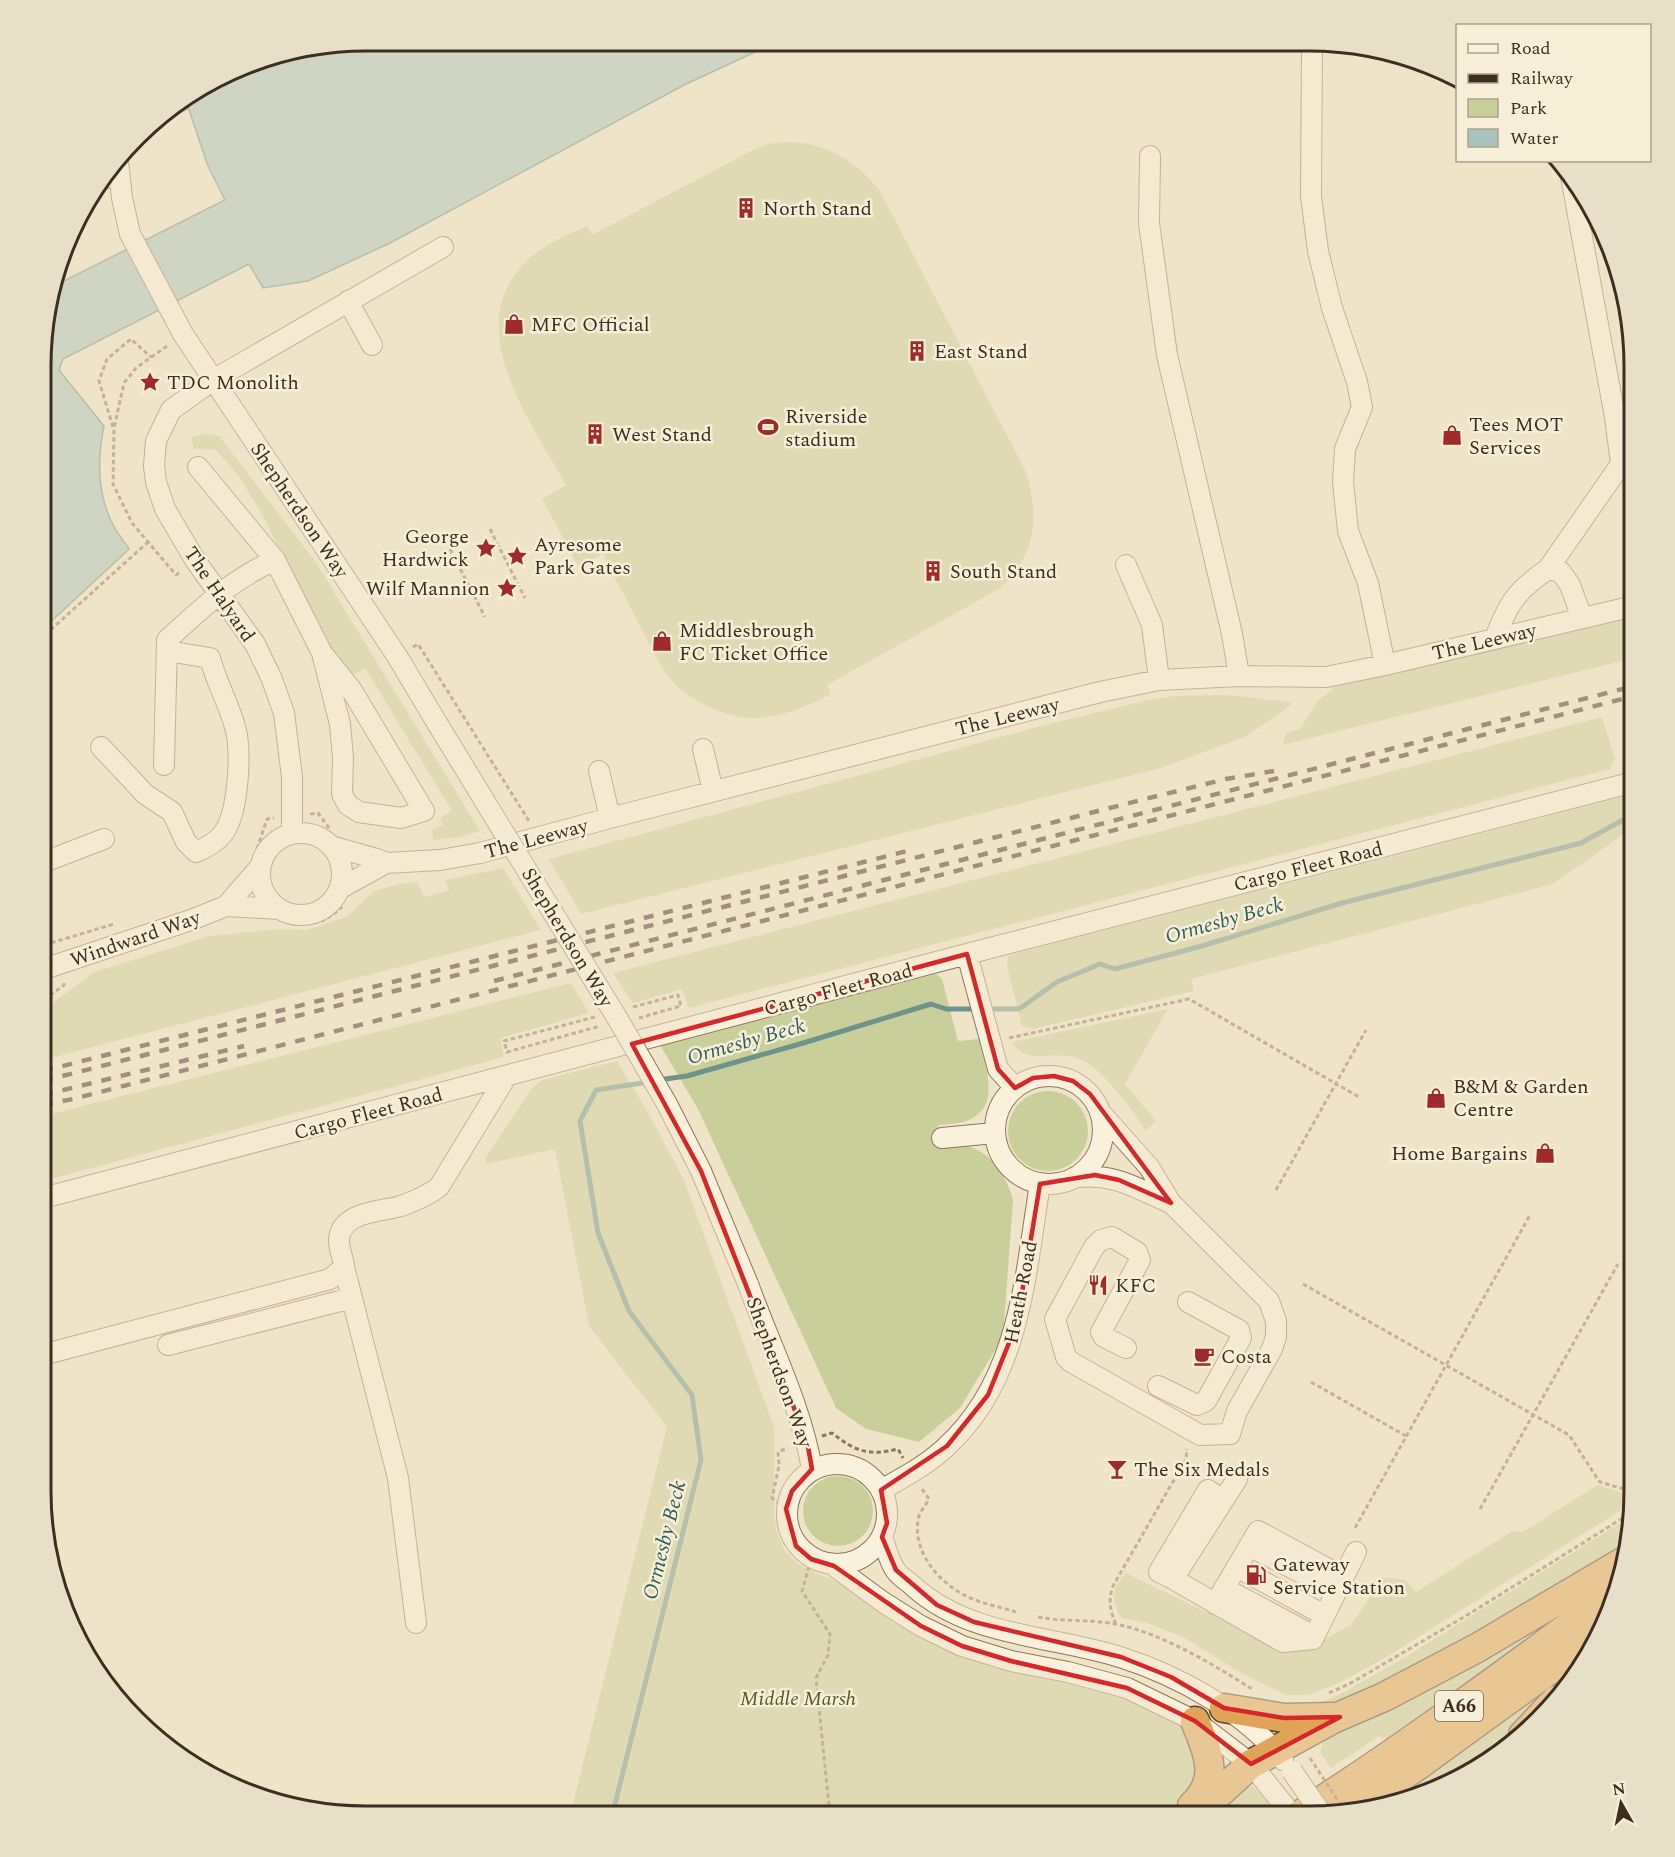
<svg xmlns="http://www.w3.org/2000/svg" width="1675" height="1857" font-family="Spectral,serif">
<rect width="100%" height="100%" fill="#f0e4c8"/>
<path fill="#c9cf9b" d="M186 101 189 110 148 128 152 121Z
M784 142C824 141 856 160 880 191L1026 472C1040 518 1036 555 999 589L827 685 831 694C786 717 748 730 700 702 691 697 681 691 674 683 661 668 653 650 643 632 630 606 616 580 603 554L578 566 542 499 566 485C530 420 456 323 531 257 547 243 568 235 587 226L592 235 751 151 767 144Z
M206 434 219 436 315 561 480 831 460 837 433 840 432 829 443 825 440 818 452 811 365 668 353 675 326 642 261 512 238 475 216 450 194 449 191 437Z
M1634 617V658L1283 745 1286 733 1300 729 1317 702 1339 683Z
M1227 695 1291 702V705L1247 736 1161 768 581 914 549 859 1045 725 1144 701 1175 696Z
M1602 717 1615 759 1610 769 689 1008 682 989 633 1003 613 973Z
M1634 794V827L1553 884 1191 979 1194 991 1033 1029 1022 1026 1007 966 1008 957 1012 954Z
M503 868 541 930 43 1060V1007L51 1004 94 972 210 936 279 929 307 930 348 916 374 891 399 884 417 882 424 897 449 890 445 880Z
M936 974 942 979 958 1041 979 1039C985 1067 1003 1108 966 1121 958 1124 947 1124 938 1125L942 1145C949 1145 955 1144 962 1145 989 1148 1008 1177 1013 1201L1003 1337 960 1408 919 1442 866 1429 836 1408 698 1109 660 1045Z
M571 983 589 1013 500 1038 504 1057 43 1181V1116Z
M1168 1009 1125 1084 1156 1121 1145 1130C1133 1110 1104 1072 1084 1061 1056 1046 1029 1069 1012 1042Z
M617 1061 646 1109 684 1180 774 1427V1515L777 1533 785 1551 798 1564 815 1573 842 1583 889 1619 927 1641 991 1667 1065 1682 1127 1698 1184 1726 1194 1739 1197 1794 1174 1816H570L667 1427 589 1326 555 1149 486 1164 485 1158 532 1088 542 1080Z
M1008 1131a40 40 0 1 1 80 0a40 40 0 1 1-80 0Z
M803 1511a35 35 0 1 1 70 0a35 35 0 1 1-70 0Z
M1597 1485 1634 1496V1502L1383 1659 1341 1682 1308 1695H1286L1245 1675 1181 1636 1147 1623 1122 1618 1118 1613 1114 1602 1115 1587 1126 1573 1290 1653 1320 1642 1351 1625 1383 1577 1406 1580 1416 1592 1512 1531 1523 1532Z
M1633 1515 1629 1540 1501 1619 1377 1689 1337 1706 1321 1703 1344 1692 1399 1661Z
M1560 1615 1389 1739 1379 1736 1331 1768 1320 1752 1325 1737Z
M1578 1664 1581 1667 1578 1671 1534 1709 1471 1771 1414 1799 1387 1805 1511 1717Z
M1253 1786 1274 1808 1262 1816H1209L1244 1788Z"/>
<path fill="#a9c4bc" stroke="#6f938a" stroke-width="1.5" d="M366 41 746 42 766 47 684 85 390 243 308 281 263 288 249 264 63 359 59 370 104 426C97 460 97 494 113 525 117 533 124 541 129 549L45 627 47 303 52 287 225 200 208 166 186 101 261 58Z"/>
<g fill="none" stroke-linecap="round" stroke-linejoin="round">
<path stroke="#6f938a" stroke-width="5" d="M986 1009H1019L1057 982 1100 964 1115 969 1202 946 1342 903 1581 843 1634 814
M658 1080 687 1076 800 1044 931 1004 946 1009H976
M612 1816 701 1460 692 1395 629 1311 598 1233 580 1121 596 1090 649 1082"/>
<g stroke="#8d765c" stroke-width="22">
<path id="minor" d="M1312 43 1311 196 1318 251 1332 308 1357 382 1362 407 1345 449 1343 482 1348 531 1368 583 1385 665
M1150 156 1149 223 1167 355 1232 634 1239 676
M118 161 122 198 130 234 183 334 397 656 437 723
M1571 177 1615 417 1621 464
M104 179 105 178
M348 301 372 345
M198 467 275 560 322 653 340 724 343 758 342 794 348 805 359 812 401 818 424 811 351 689 322 653
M1126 565 1152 625 1159 680
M1548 569 1621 464 1634 452
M1495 638C1509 602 1516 591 1548 569L1561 572 1570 585 1582 618
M101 747 145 794 172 812 186 842 196 852C208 847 221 840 227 827 238 806 242 750 235 727 229 704 216 682 210 658L167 651
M703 749 713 791
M164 765 167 640C202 608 231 580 275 560
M599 771 610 818
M260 874a41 41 0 1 1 82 0a41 41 0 1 1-82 0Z
M292 834V777L284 713 271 677 255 644 195 560 165 509 156 482 154 466 156 441 171 410 213 380 443 247
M331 846 377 859 386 863
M44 862 104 839
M339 889 386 863 440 860 480 853 610 818 1100 692 1159 680 1239 676 1326 677 1385 665 1634 606
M226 906 279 909
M967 954 998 1069 1015 1088
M44 969 191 920 226 906 260 867
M995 1130a54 54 0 1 1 108 0a54 54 0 1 1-108 0Z
M1100 1112 1149 1167 1171 1203 1269 1301 1276 1321V1337L1272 1349 1237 1411 1230 1434 1200 1435 1071 1362 1066 1357 1055 1319 1094 1247 1101 1240 1112 1237 1137 1252 1140 1260 1101 1332 1104 1337 1126 1348
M942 1138 994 1133
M1077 1177C1115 1173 1137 1189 1171 1203
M43 1198 967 954 1634 782
M344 1267 398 1478 416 1623
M748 1284C770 1345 801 1405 812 1469
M168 1345 352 1298
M42 1355 330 1279 344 1267C344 1259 338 1248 339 1239 342 1211 381 1212 401 1206 415 1201 427 1196 439 1187L506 1077
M1158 1386 1197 1405 1206 1401 1241 1338 1239 1330 1188 1302
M787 1514a50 50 0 1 1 100 0a50 50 0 1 1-100 0Z
M1237 1479 1173 1579 1283 1642 1313 1639 1356 1552
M881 1490C904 1477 927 1465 946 1447 1020 1380 1025 1276 1040 1184
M882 1537C886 1547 889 1562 896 1571 900 1577 908 1581 913 1586 970 1638 1053 1635 1123 1658 1179 1676 1246 1713 1283 1760
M1249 1546 1337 1591
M834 1566 883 1602 921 1626 962 1646 1011 1661 1068 1672 1127 1688 1195 1721 1251 1764 1293 1816
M1237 1567 1324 1615
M1173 1579 1159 1572 1208 1490 1223 1500
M1224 1588 1314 1636
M1215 1604 1258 1531 1343 1577"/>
</g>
<g stroke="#5b4430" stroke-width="31">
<path id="highway" d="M1224 1708 1284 1718 1332 1717
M1523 1735 1556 1700
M1192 1806C1221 1779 1208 1753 1195 1721
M1350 1812 1420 1764 1600 1633
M1194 1816 1251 1764 1333 1719 1384 1697 1477 1648 1626 1560
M1298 1816C1408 1746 1512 1668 1617 1591"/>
</g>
<path stroke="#8d765c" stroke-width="3" stroke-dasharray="4.5 3" stroke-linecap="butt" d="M167 346 136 368 124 383 114 428 113 484 132 523 176 575 180 572
M113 427 99 381 107 359 131 339 151 357
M490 529 525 598
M450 549 485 617
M45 635 148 542
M413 647 418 644 529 821
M310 814 318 813 329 828
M257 849 267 819 274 818
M291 924C314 925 324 923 342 907
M44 945 114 924
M44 1000 64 985V982
M633 1007 678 995 681 1006 639 1018
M595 1017 504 1041 507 1052 600 1026
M1009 1038 1189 999 1359 1097
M1276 1190 1366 1030
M1303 1284 1569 1435 1597 1478 1600 1482 1634 1492
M1311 1382 1406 1436
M822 1436 832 1433C856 1452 869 1456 898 1449L903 1458
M922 1489 929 1499C925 1506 919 1513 918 1520 913 1553 939 1583 968 1597 983 1604 1001 1607 1016 1612
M786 1509 772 1498 779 1466 778 1452 788 1448
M1480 1509 1618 1264
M1355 1528 1530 1215
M811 1559 802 1591 830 1634 828 1655 816 1678 830 1816
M1038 1617C1063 1622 1090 1619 1115 1624 1160 1632 1214 1665 1252 1689
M1116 1624C1110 1611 1108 1600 1113 1586L1186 1459 1187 1449
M1329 1693 1351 1683 1469 1614 1634 1511"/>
<use href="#minor" stroke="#faf1dc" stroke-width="20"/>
<use href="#highway" stroke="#e0a458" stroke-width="28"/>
<path stroke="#3d2e20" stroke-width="4.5" stroke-dasharray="10 10" stroke-linecap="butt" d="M494 981 1634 686
M43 1071 911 850
M43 1081 1145 799 1226 779 1274 771
M43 1095 244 1046
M43 1105 73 1099 1634 696"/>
<g stroke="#8d765c" stroke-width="22" stroke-linecap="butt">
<path id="minor-bridge" d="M437 723 619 1021 667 1104 701 1171 748 1284
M1292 1771 1323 1816"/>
</g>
<path stroke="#8d765c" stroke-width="3" stroke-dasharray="4.5 3" stroke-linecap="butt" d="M1310 1758 1346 1813"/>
<use href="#minor-bridge" stroke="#faf1dc" stroke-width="20"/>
</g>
<path d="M0 0H1675V1857H0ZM967 954 998 1069 1015 1088 1033 1078 1054 1076 1073 1081 1090 1094 1171 1203 1119 1180 1095 1175 1040 1184 1017 1323 988 1395 947 1446 881 1490 887 1523 882 1537 896 1570 937 1605 974 1622 1121 1657 1171 1677 1224 1708 1284 1718 1340 1717 1251 1764 1195 1721 1127 1688 1011 1661 962 1646 921 1626 834 1566 811 1559 796 1546 786 1509 792 1491 812 1469 807 1441 701 1171 632 1044Z" fill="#f0e4c8" fill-opacity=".55" fill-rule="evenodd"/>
<path fill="none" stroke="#d62828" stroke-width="4.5" stroke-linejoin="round" d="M967 954 998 1069 1015 1088 1033 1078 1054 1076 1073 1081 1090 1094 1171 1203 1119 1180 1095 1175 1040 1184 1017 1323 988 1395 947 1446 881 1490 887 1523 882 1537 896 1570 937 1605 974 1622 1121 1657 1171 1677 1224 1708 1284 1718 1340 1717 1251 1764 1195 1721 1127 1688 1011 1661 962 1646 921 1626 834 1566 811 1559 796 1546 786 1509 792 1491 812 1469 807 1441 701 1171 632 1044Z"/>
<defs>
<g id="building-bare" transform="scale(1.62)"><path d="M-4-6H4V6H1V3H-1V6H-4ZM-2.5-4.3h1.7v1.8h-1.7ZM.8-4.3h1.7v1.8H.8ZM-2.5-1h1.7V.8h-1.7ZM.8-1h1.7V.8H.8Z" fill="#9e2a2b" stroke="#f7eed8" stroke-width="2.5" paint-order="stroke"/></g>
<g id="shop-bare" transform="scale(1.62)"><path d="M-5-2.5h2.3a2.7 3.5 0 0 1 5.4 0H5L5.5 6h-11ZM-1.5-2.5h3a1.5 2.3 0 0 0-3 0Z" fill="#9e2a2b" stroke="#f7eed8" stroke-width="2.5" paint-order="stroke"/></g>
<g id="sight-bare" transform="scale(1.62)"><path d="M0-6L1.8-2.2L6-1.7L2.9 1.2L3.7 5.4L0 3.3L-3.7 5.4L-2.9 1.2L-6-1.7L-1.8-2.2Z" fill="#9e2a2b" stroke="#f7eed8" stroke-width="2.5" paint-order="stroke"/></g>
<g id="stadium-bare" transform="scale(1.62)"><path d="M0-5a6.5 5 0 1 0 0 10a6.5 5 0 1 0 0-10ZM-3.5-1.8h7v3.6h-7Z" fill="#9e2a2b" stroke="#f7eed8" stroke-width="2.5" paint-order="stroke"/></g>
<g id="restaurant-bare" transform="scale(1.62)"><path d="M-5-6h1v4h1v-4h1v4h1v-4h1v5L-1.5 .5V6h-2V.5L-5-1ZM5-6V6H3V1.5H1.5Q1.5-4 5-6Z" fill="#9e2a2b" stroke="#f7eed8" stroke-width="2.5" paint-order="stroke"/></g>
<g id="cafe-bare" transform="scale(1.62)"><path d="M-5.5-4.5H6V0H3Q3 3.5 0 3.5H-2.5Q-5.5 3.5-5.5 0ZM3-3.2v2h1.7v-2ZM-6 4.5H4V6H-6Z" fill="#9e2a2b" stroke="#f7eed8" stroke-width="2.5" paint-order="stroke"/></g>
<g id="bar-bare" transform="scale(1.62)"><path d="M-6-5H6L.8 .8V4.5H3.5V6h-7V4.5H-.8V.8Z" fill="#9e2a2b" stroke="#f7eed8" stroke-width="2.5" paint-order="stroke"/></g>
<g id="fuel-bare" transform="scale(1.62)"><path d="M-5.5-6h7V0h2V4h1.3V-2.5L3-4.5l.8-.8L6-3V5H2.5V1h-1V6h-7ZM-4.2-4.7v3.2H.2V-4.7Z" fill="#9e2a2b" stroke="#f7eed8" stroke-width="2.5" paint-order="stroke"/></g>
</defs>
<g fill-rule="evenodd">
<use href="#building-bare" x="746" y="208"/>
<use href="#shop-bare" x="514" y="324"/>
<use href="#building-bare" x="917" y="351"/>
<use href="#sight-bare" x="150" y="382"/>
<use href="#stadium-bare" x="768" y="427"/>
<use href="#building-bare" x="595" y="434"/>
<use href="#shop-bare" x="1452" y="435"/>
<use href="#sight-bare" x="486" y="548"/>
<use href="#sight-bare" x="517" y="556"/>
<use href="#building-bare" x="933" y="571"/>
<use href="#sight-bare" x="507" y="588"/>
<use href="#shop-bare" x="662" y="641"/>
<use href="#shop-bare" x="1436" y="1098"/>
<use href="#shop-bare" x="1545" y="1153"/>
<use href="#restaurant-bare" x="1098" y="1285"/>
<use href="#cafe-bare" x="1204" y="1356"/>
<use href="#bar-bare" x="1117" y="1469"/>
<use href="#fuel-bare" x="1256" y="1575"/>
</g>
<g text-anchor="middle" stroke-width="5" stroke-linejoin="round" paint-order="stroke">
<rect fill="#f7eed8" stroke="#756857" stroke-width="1.5" x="1435" y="1691" width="48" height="30" rx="4.5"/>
<g font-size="18" font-weight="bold" fill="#3d2e20">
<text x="1459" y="1712">A66</text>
</g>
<g font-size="20" fill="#3d2e20" stroke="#f7eed8" text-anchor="start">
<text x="763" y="215">North Stand</text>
<text x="531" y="331">MFC Official</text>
<text x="934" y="358">East Stand</text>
<text x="167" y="389">TDC Monolith</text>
<text x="785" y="423">Riverside<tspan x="785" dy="23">stadium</tspan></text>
<text x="1469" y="431">Tees MOT<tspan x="1469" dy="23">Services</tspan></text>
<text x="612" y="441">West Stand</text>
<text x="469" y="543" text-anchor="end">George<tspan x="469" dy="23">Hardwick</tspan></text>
<text x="534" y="551">Ayresome<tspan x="534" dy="23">Park Gates</tspan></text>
<text x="950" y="578">South Stand</text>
<text x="490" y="595" text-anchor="end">Wilf Mannion</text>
<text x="679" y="637">Middlesbrough<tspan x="679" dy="23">FC Ticket Office</tspan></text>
<text x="1453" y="1093">B&amp;M &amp; Garden<tspan x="1453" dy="23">Centre</tspan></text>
<text x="1528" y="1160" text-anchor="end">Home Bargains</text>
<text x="1115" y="1292">KFC</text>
<text x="1221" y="1363">Costa</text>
<text x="1134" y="1476">The Six Medals</text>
<text x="1273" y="1571">Gateway<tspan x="1273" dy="23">Service Station</tspan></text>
</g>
<g font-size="20" fill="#3d2e20" stroke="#f7eed8">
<text transform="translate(300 510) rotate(56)" y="7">Shepherdson Way</text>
<text transform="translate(220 594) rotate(56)" y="7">The Halyard</text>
<text transform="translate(1484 641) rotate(-13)" y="7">The Leeway</text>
<text transform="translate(1007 716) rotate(-14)" y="7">The Leeway</text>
<text transform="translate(536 838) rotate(-15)" y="7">The Leeway</text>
<text transform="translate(1308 866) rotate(-14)" y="7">Cargo Fleet Road</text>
<text transform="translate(568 937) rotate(59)" y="7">Shepherdson Way</text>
<text transform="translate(135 938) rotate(-19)" y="7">Windward Way</text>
<text transform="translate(838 989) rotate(-15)" y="7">Cargo Fleet Road</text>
<text transform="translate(368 1113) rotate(-15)" y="7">Cargo Fleet Road</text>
<text transform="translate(1020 1292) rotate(-79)" y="7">Heath Road</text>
<text transform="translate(780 1372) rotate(70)" y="7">Shepherdson Way</text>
</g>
<g font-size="20" font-style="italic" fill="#4d5a26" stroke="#f7eed8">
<text x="798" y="1705">Middle Marsh</text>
</g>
<g font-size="21" font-style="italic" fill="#2f5d5a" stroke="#f7eed8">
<text transform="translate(1224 920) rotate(-16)" y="7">Ormesby Beck</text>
<text transform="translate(746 1041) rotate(-16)" y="7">Ormesby Beck</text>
<text transform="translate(664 1540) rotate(-76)" y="7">Ormesby Beck</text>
</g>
</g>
<path d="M0 0H1675V1857H0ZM366 51H1309A315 315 0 0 1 1624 366V1491A315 315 0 0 1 1309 1806H366A315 315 0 0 1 51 1491V366A315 315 0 0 1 366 51Z" fill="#e8dfc9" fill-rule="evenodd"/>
<path fill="none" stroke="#3d2e20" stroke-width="3" d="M366 51H1309A315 315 0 0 1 1624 366V1491A315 315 0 0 1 1309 1806H366A315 315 0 0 1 51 1491V366A315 315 0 0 1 366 51Z"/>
<rect x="1456" y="24" width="195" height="138" fill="#f7eed8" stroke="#ada18e" stroke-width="1.5"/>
<rect x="1468" y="44" width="30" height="9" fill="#faf1dc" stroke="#ada18e" stroke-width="1.5"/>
<text x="1510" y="54" font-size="18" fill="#3d2e20">Road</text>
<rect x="1468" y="74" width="30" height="9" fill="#3d2e20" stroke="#ada18e" stroke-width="1.5"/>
<text x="1510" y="84" font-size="18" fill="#3d2e20">Railway</text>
<rect x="1468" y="99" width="30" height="18" fill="#c9cf9b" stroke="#ada18e" stroke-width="1.5"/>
<text x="1510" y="114" font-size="18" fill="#3d2e20">Park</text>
<rect x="1468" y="129" width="30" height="18" fill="#a9c4bc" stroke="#ada18e" stroke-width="1.5"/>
<text x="1510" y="144" font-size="18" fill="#3d2e20">Water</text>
<g transform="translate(1621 1803) rotate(351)" stroke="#f7eed8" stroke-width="4.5" paint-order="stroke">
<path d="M0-4.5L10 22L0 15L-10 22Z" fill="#3d2e20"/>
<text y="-9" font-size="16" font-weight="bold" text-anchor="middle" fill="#3d2e20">N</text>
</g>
</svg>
